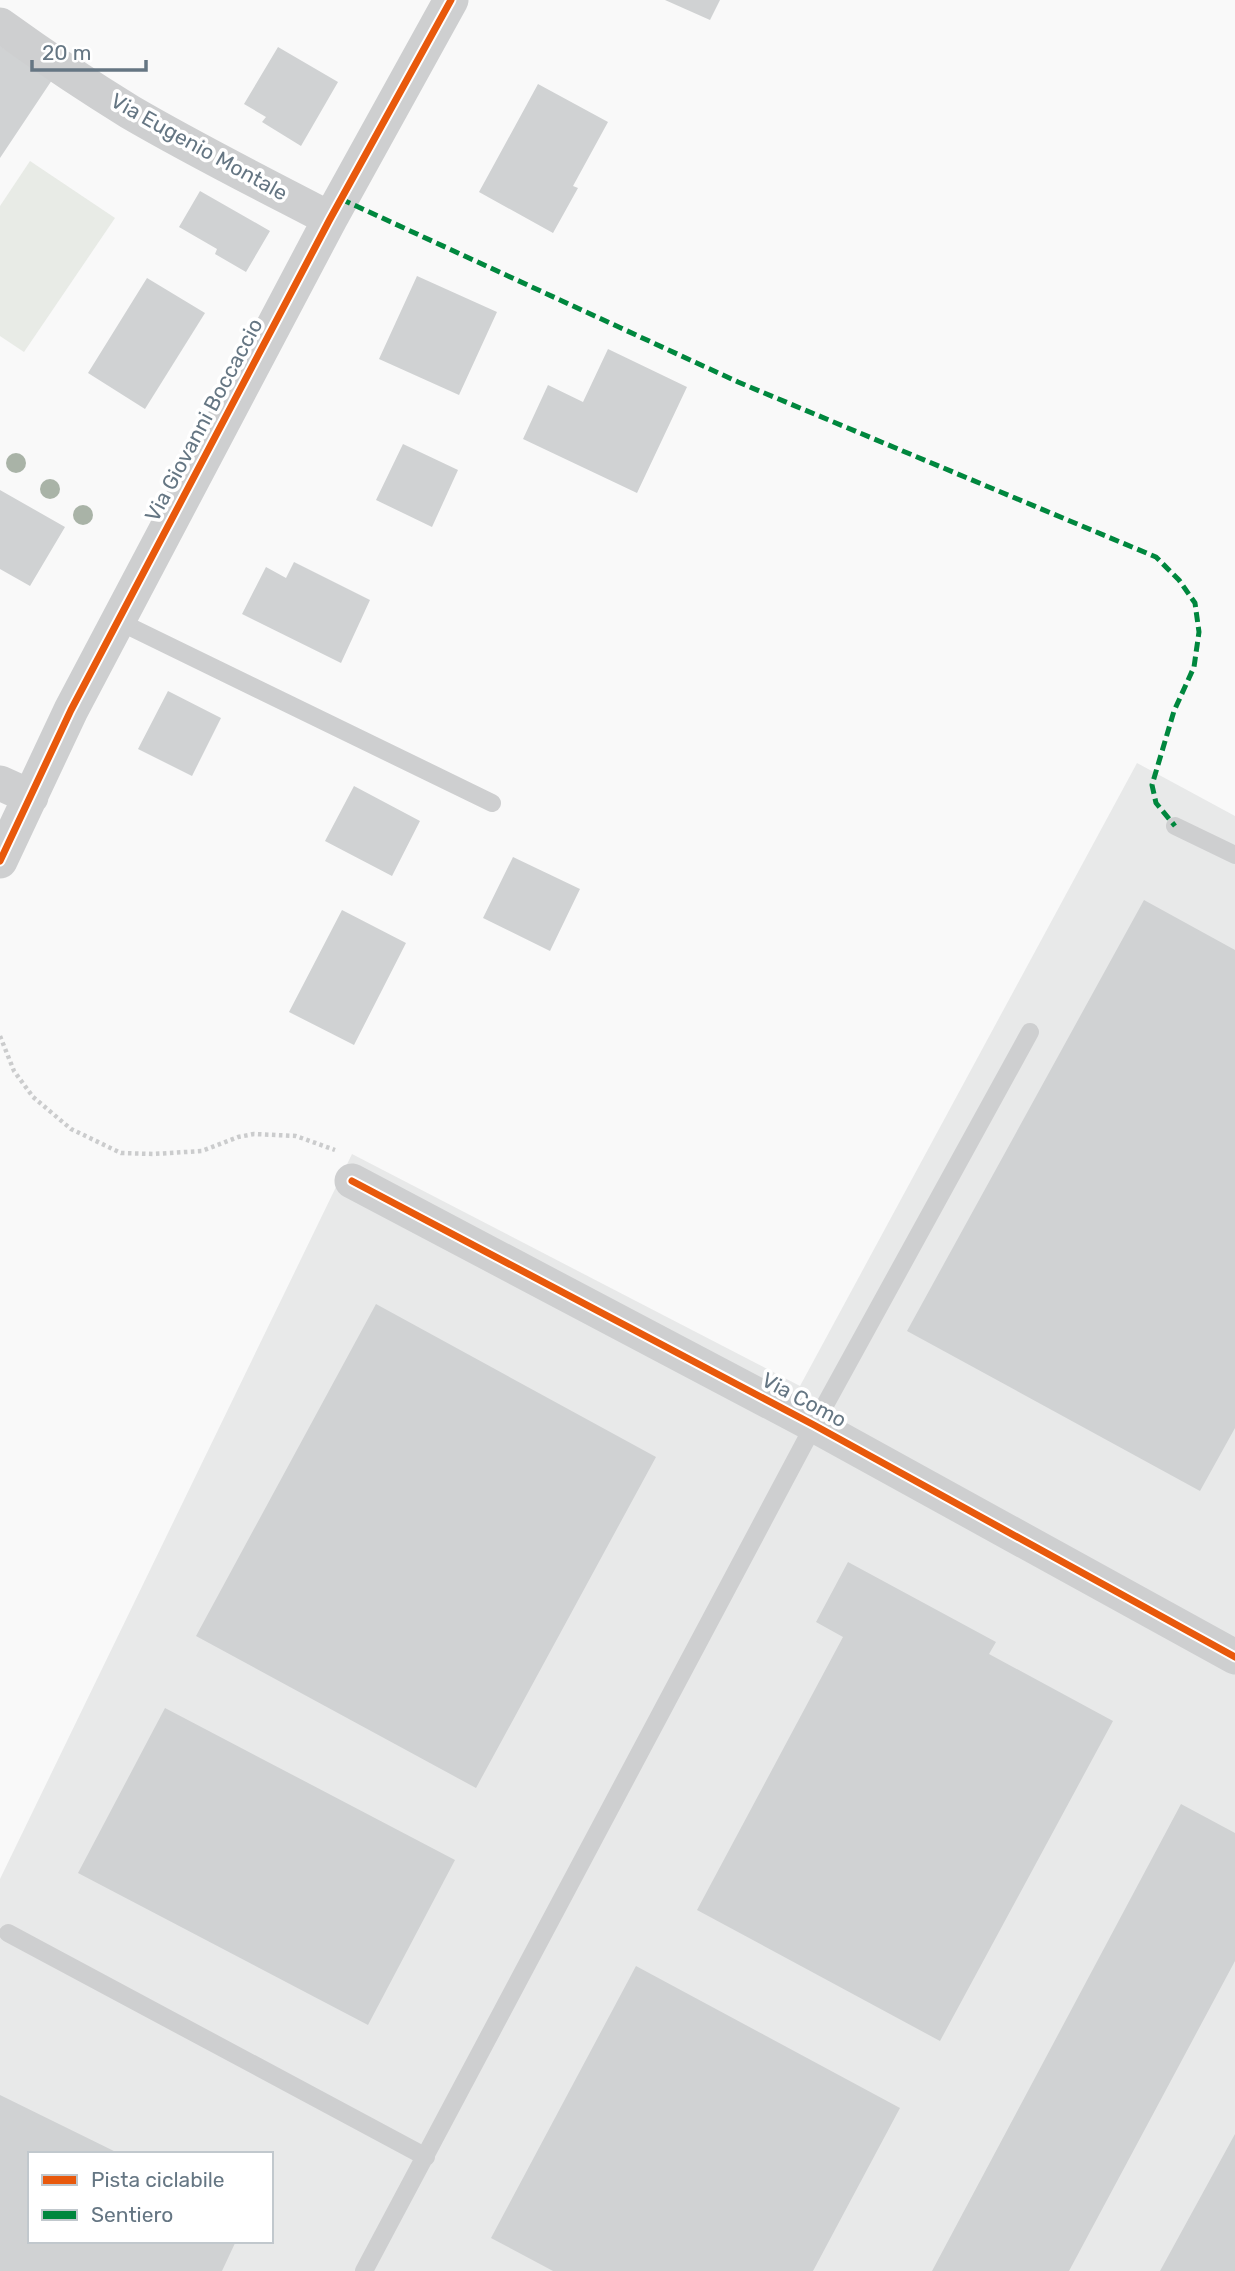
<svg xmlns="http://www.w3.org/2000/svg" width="1235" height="2271" font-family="Rubik,sans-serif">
<rect width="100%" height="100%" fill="#f9f9f9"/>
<path fill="#e8e9e9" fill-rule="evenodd" d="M1137 763 1235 816V2271H0V1879L352 1154 800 1386ZM30 2154H271V2241H30Z"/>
<path fill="#e8ebe6" d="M30 161 115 218 24 352 0 336V206Z"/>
<path fill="#d0d2d3" d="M665 0H720L710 20Z
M0 46 52 80 0 158Z
M278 47 338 82 301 146 262 122 266 117 244 104Z
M538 84 608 122 573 186 578 188 553 233 479 192Z
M200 191 270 231 246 272 215 254 217 249 179 227Z
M417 276 497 312 459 395 379 359Z
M147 278 205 313 145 409 88 373Z
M608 349 687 387 637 493 523 439 548 385 583 402Z
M403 444 458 470 432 527 376 500Z
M0 490 65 527 30 586 0 569Z
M294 562 370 600 341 663 242 614 266 567 286 578Z
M168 691 221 718 192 776 138 749Z
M354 786 420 821 392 876 325 841Z
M513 857 580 889 550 951 483 918Z
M1144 900 1235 950V1428L1200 1491 907 1331Z
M342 910 406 943 354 1045 289 1012Z
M376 1304 656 1457 476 1788 196 1636Z
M848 1562 996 1642 989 1654 1113 1721 940 2041 697 1910 843 1637 816 1622Z
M165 1708 455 1860 368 2025 78 1873Z
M1181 1804 1235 1833V1961L1069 2271H932Z
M636 1966 900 2108 813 2271H553L491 2238Z
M0 2095 120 2154H30V2241H236L222 2271H0Z
M1235 2134V2271H1160Z"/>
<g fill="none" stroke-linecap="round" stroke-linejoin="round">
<path stroke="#cbcccd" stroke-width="4.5" stroke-dasharray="3.5 3.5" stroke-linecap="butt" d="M0 1036 14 1071 33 1097 71 1129 121 1153 153 1154 202 1151 238 1137 254 1134 296 1136 335 1150"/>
<path stroke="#cecfd0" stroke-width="18" d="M118 621 492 803
M1175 826 1235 855
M8 1933 426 2157
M364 2271 814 1425 1030 1032"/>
<path stroke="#cecfd0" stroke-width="35" d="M0 25C43 56 86 85 130 112 195 150 263 184 330 219
M0 783 31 797
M0 861 71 710 330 219 451 0
M352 1181 814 1425 1235 1657"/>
<path stroke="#00873e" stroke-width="5" stroke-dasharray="10 5" stroke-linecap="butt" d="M341 199 738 382 1156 557 1179 580 1195 603 1199 632 1194 667 1174 711 1152 785 1156 803 1175 826"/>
<g stroke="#fff" stroke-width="11">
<path id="cycleway" d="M0 861 71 710 330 219 451 0
M352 1181 814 1425 1235 1657"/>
</g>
<use href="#cycleway" stroke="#e8590c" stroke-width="7"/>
</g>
<g fill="#a9b3a7">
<circle cx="16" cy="463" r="10"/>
<circle cx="50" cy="489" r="10"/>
<circle cx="83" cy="515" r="10"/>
</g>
<g text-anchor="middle" stroke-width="7" stroke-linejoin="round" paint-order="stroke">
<g font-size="21" fill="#657683" stroke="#fff">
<text transform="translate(199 147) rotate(29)" y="7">Via Eugenio Montale</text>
<text transform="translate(204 420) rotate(-62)" y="7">Via Giovanni Boccaccio</text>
<text transform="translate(804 1400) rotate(28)" y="7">Via Como</text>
</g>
</g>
<rect x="28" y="2152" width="245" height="91" fill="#ffffff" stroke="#c1c8cd" stroke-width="2"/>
<rect x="42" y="2175" width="35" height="10" fill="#e8590c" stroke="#c1c8cd" stroke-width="2"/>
<text x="91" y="2187" font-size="21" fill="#657683">Pista ciclabile</text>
<rect x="42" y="2210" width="35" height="10" fill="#00873e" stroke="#c1c8cd" stroke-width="2"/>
<text x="91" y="2222" font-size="21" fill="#657683">Sentiero</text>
<path d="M32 60v10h114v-10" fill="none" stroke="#657683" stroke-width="3.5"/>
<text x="42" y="60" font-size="21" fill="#657683" stroke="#ffffff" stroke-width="5" paint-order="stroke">20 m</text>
</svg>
